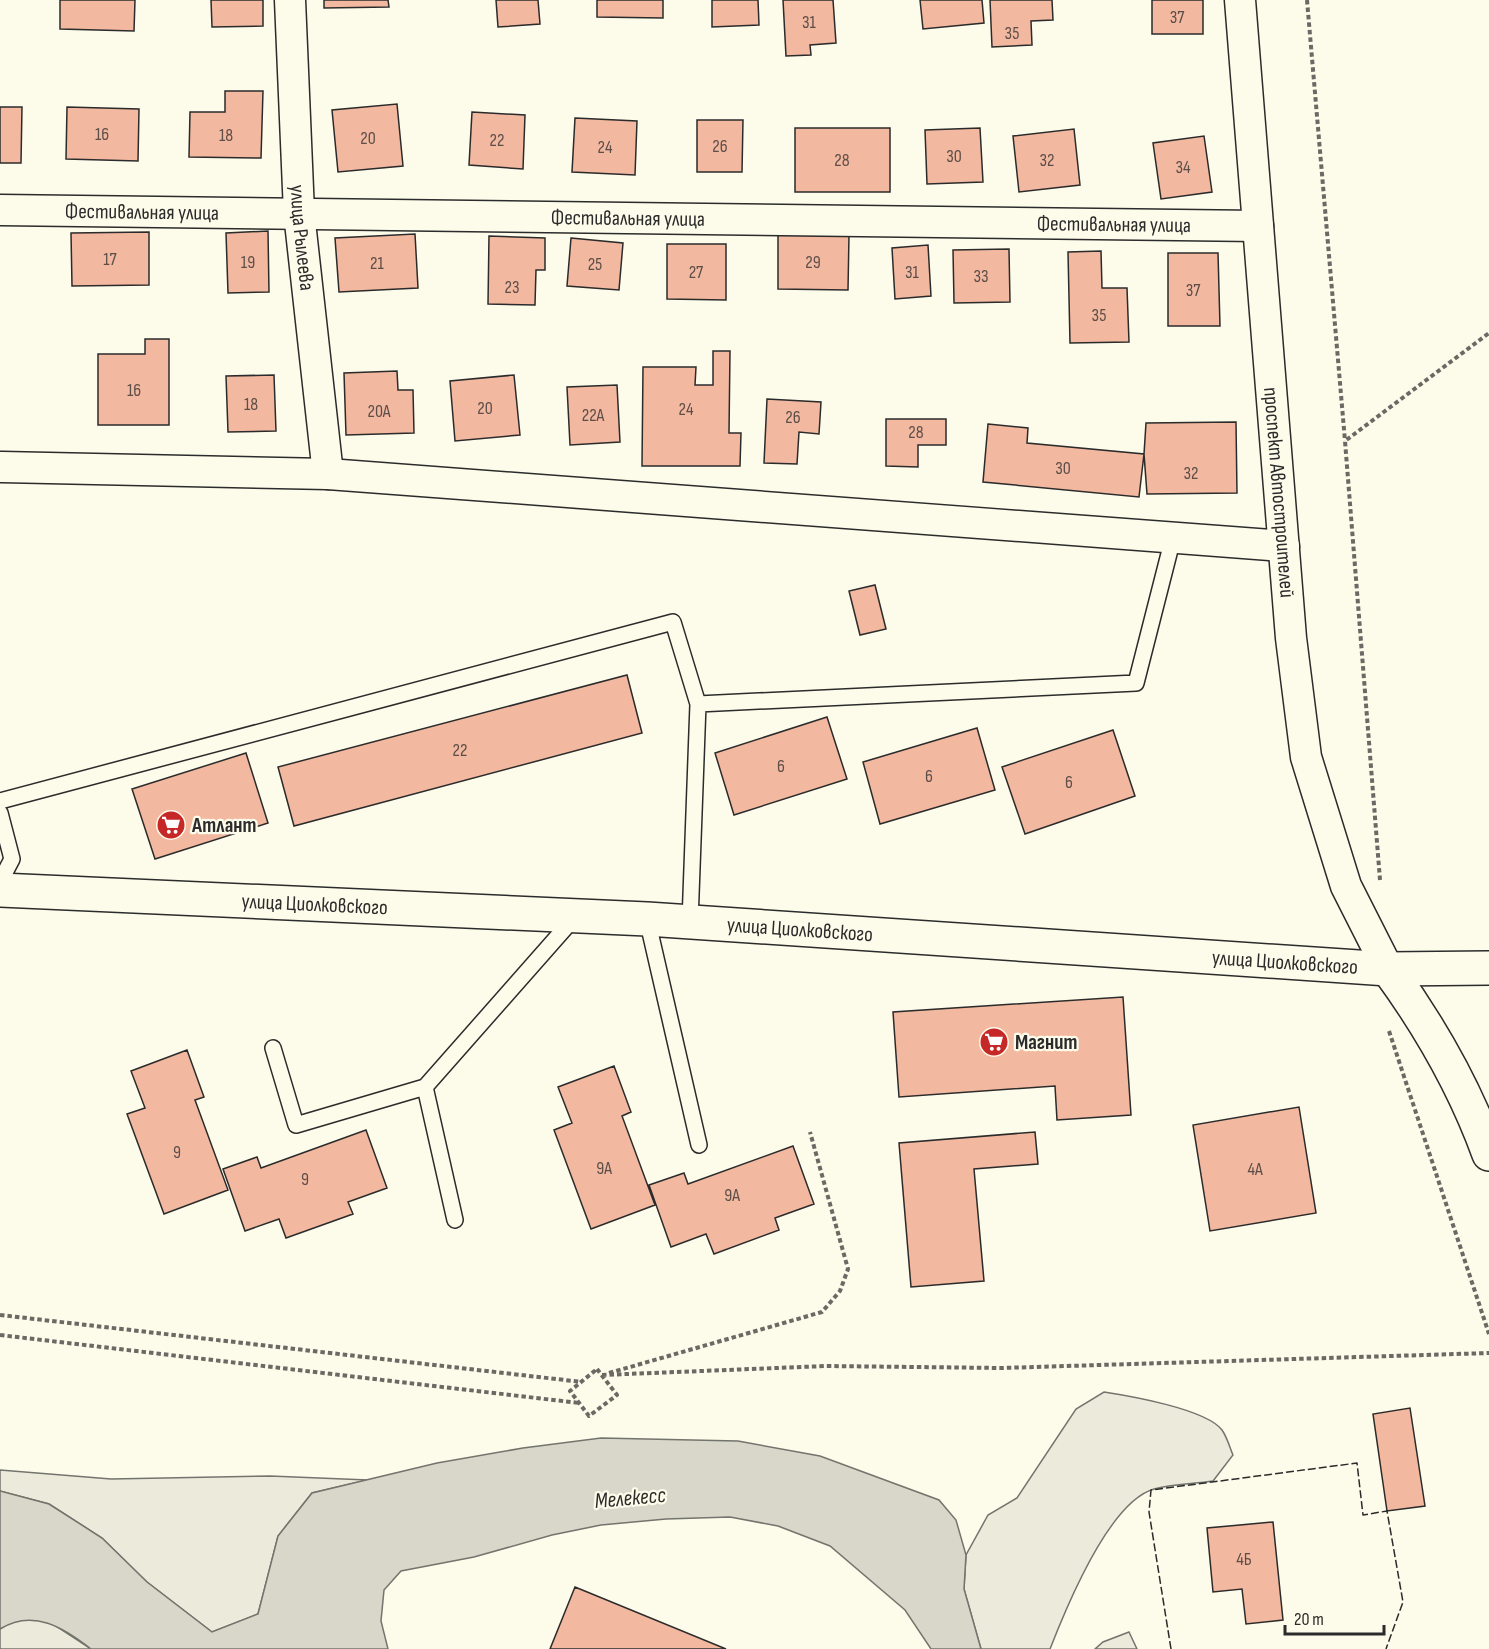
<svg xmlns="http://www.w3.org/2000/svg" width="1489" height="1649" font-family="'Sofia Sans Condensed',sans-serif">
<rect width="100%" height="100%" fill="#fdfbea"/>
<path fill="#ecebdb" stroke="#74746e" stroke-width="1.5" d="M1104 1392C1130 1396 1206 1409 1222 1430 1227 1437 1230 1448 1233 1455L1213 1481C1194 1484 1172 1484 1154 1489 1109 1502 1066 1608 1050 1649H981L964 1589 966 1555 988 1515 1017 1498 1076 1409Z
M0 1470 111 1479 270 1476 368 1480 312 1493 278 1536 258 1614 212 1632 147 1582 102 1538 49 1504 0 1491Z
M33 1619 50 1622 91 1649H0V1629L12 1621Z
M1129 1632 1137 1649H1095L1103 1642Z"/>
<path fill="#d8d7c9" stroke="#74746e" stroke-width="1.5" d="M601 1438 738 1441 820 1456 939 1500 956 1520 966 1555 964 1589 981 1649H931L905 1610 830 1546 778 1526 730 1517 666 1519 601 1525 552 1535 474 1557 401 1571 384 1590 381 1621 388 1649H91C64 1628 33 1608 0 1629V1491L49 1504 102 1538 147 1582 212 1632 258 1614 278 1536 312 1493 437 1463 523 1448Z"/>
<path fill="#f2b8a0" stroke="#2b2b2b" stroke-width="1.5" d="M60 0H135L134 31 60 29Z
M211 0H263V26L212 27Z
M324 0H388L389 7 324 8Z
M496 0H538L540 24 498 27Z
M597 0H663V18L597 17Z
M712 0H758L759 25 712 27Z
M783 0H833L836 43 810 45 811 55 786 56Z
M920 0H982L984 23 923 29Z
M990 0H1052L1053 20 1031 21 1032 45 992 47Z
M1152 0H1203V34H1152Z
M225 91H263L261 158 189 157 190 112H225Z
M397 104 403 166 338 172 332 110Z
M0 107H22L21 163H0Z
M67 107 139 109 138 161 66 159Z
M472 112 525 115 523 169 469 165Z
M575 118 637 121 635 175 572 172Z
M697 120H743L742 172H697Z
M795 128H890V192H795Z
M980 128 983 182 927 184 925 130Z
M1074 129 1080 185 1019 192 1013 136Z
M1204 136 1212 192 1161 199 1153 143Z
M268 231 269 292 228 293 226 233Z
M149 232V285L72 286 71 233Z
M415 234 418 288 339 292 335 238Z
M778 234 849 235 848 290 778 289Z
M489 236 545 238V270H536L535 305 488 304Z
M571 238 623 243 619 290 567 286Z
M667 244H726V300L667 299Z
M928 245 931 296 895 299 892 248Z
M1009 249 1010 302 954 303 953 250Z
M1101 251 1102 288H1127L1129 342 1070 343 1068 252Z
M1168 253H1218L1220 326H1168Z
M145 339H169V425H98V354H145Z
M713 351H730L729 433H741L740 466H642L643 367H696L695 385H713Z
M397 371 398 390H413L414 433 346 435 344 373Z
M274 375 276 431 228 432 226 376Z
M514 375 520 435 455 441 450 381Z
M617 385 620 442 570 445 567 387Z
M767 399 821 402 819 434 799 432 797 464 764 463Z
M886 419H946V445H918V467L886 466Z
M1236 422 1237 493 1147 494 1144 454 1146 423Z
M988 424 1028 428 1027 443 1144 454 1139 497 983 482Z
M875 585 886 629 860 635 849 591Z
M627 675 642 733 294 826 278 767Z
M827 717 847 779 734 815 715 753Z
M977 728 995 790 880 824 863 762Z
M1113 730 1135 796 1025 834 1002 767Z
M246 753 268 823 155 859 132 789Z
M1123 997 1131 1115 1057 1120 1055 1086 899 1097 893 1012Z
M187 1050 204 1097 195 1100 228 1190 164 1214 127 1114 145 1108 131 1071Z
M614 1066 631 1112 622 1116 655 1205 591 1229 554 1130 572 1123 558 1087Z
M1299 1107 1316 1213 1210 1231 1193 1125Z
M366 1130 387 1188 348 1202 353 1214 286 1238 279 1219 245 1231 223 1169 257 1157 261 1168Z
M1035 1132 1038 1164 974 1169 984 1281 911 1287 899 1143Z
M793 1146 814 1204 775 1218 779 1230 714 1254 706 1234 671 1247 649 1185 684 1173 688 1184Z
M1410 1408 1425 1506 1387 1511 1373 1414Z
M1273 1522 1283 1620 1246 1624 1242 1589 1213 1592 1207 1528Z
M575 1587 726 1649H550Z"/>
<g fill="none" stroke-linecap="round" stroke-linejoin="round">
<g stroke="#2b2b2b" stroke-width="18">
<path id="service" d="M698 704 1136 683 1173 538
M0 801 673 622 698 704 690 922
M0 813 12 859 0 882
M647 919 699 1145
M273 1048 296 1125 425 1087 455 1220
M425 1087 574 918"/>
</g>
<g stroke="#2b2b2b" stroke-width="33">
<g id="minor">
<path id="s1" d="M290 0 299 213 328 474"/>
<path id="s2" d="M1240 0 1291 638 1306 757 1346 886 1388 969"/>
<path id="s3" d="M0 210 1258 226"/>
<path d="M2 467 328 474 1284 546"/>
</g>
</g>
<g stroke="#2b2b2b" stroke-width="36">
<g id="tertiary">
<path id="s4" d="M0 890 647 919 1388 969 1489 968"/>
<path d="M1388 969C1429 1025 1465 1088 1489 1154"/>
</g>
</g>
<path stroke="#6a6964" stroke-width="4" stroke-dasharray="4.5 3" stroke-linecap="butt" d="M1307 0 1345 441
M1380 880 1345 441 1489 333
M1389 1031 1489 1334
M0 1315 582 1382
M0 1335 579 1403
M597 1369 617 1395 589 1416 570 1391Z
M609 1373 822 1312 840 1291 848 1269 810 1132
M602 1375 826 1366 1002 1368 1489 1353"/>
<use href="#service" stroke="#fdfbea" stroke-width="15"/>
<use href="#minor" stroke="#fdfbea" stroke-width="30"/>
<use href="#tertiary" stroke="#fdfbea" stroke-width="33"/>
<path stroke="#2b2b2b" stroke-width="1.5" stroke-dasharray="8 3" stroke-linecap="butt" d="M1171 1649 1149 1512 1151 1490 1357 1463 1363 1515 1387 1511 1403 1602 1386 1649"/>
</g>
<defs>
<g id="supermarket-disc" transform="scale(1.5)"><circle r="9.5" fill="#c62828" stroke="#fdfbea"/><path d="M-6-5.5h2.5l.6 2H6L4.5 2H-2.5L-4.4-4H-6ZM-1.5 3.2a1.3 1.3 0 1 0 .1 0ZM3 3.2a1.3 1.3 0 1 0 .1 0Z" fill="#fff"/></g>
</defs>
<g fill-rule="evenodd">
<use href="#supermarket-disc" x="171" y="825"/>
<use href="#supermarket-disc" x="994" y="1042"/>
</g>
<g text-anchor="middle" stroke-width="4.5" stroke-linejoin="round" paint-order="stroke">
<g font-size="18" fill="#5d4e48">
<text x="1177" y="23">37</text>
<text x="809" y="28">31</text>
<text x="1012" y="39">35</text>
<text x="102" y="140">16</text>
<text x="226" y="141">18</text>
<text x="368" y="144">20</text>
<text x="497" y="146">22</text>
<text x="720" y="152">26</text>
<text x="605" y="153">24</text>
<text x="954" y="162">30</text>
<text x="842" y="166">28</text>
<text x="1047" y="166">32</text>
<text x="1183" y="173">34</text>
<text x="110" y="265">17</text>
<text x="248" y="268">19</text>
<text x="813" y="268">29</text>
<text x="377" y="269">21</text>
<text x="595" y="270">25</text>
<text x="696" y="278">27</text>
<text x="912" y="278">31</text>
<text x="981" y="282">33</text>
<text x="512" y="293">23</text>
<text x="1193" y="296">37</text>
<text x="1099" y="321">35</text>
<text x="134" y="396">16</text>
<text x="251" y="410">18</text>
<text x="485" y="414">20</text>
<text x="686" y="415">24</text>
<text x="379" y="417">20А</text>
<text x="593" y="421">22А</text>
<text x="793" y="423">26</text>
<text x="916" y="438">28</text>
<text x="1063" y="474">30</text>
<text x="1191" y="479">32</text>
<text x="460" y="756">22</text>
<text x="781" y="772">6</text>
<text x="929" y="782">6</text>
<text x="1069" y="788">6</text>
<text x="177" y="1158">9</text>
<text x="604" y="1174">9А</text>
<text x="1255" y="1175">4А</text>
<text x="305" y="1185">9</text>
<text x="732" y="1201">9А</text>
<text x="1244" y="1565">4Б</text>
</g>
<g font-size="21" fill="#2b2b2b" stroke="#fdfbea">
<text dy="7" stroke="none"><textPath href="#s3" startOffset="142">Фестивальная улица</textPath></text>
<text dy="7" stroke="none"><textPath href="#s3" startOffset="628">Фестивальная улица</textPath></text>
<text dy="7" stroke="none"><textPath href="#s3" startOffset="1114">Фестивальная улица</textPath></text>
<text dy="7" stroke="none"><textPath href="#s1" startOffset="238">улица Рылеева</textPath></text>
<text dy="7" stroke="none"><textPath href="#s2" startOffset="494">проспект Автостроителей</textPath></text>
<text dy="7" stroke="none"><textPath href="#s4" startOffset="315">улица Циолковского</textPath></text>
<text dy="7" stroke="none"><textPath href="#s4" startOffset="801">улица Циолковского</textPath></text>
<text dy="7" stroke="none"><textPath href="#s4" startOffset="1287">улица Циолковского</textPath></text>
</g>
<g font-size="21" font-weight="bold" fill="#2b2b2b" stroke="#fdfbea" text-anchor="start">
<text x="192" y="832">Атлант</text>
<text x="1015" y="1049">Магнит</text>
</g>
<g font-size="22" font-style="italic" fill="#2b2b2b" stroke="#fdfbea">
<text transform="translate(630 1497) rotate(-5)" y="8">Мелекесс</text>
</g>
</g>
<path d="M1285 1625v9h99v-9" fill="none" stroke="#2b2b2b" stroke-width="3"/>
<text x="1294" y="1625" font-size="18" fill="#2b2b2b" stroke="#fdfbea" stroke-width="4.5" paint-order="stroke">20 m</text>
</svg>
